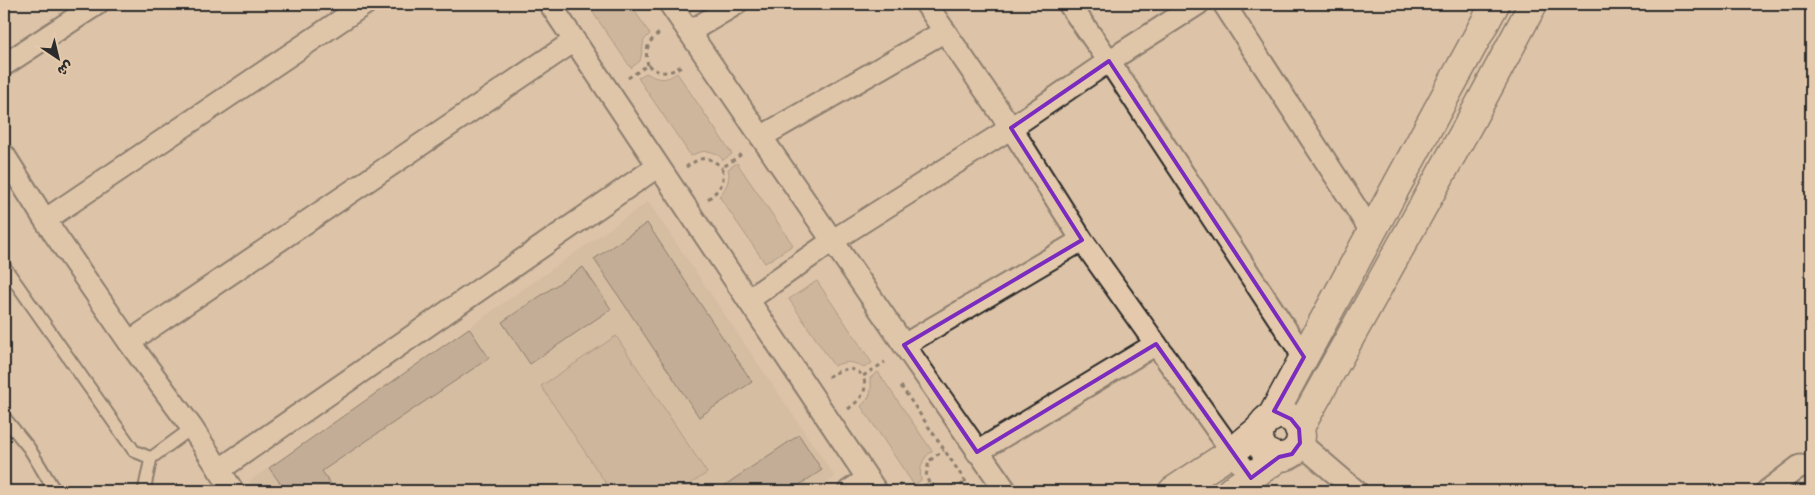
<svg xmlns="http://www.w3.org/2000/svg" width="1815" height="495" font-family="Dekko,'Playpen Sans Arabic',sans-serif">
<rect width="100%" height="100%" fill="#ddc3a7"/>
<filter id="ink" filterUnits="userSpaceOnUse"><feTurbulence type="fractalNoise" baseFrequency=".02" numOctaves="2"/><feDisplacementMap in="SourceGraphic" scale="10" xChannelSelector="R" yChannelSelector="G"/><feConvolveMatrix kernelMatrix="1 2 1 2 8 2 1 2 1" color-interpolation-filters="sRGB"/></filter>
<g filter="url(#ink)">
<path fill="#ccb59b" d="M648 202 835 477 813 491H256L250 481Z"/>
<path fill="#bca790" stroke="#74695e" d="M587 4H630L650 34 644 40 640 61 631 68Z
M646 73C658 80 665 81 677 73L732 154 723 160C714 149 703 149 691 156L638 78Z
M737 163 793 245 765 263 719 196C726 189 731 179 728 169Z
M817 281 872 363 864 368C854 361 845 361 834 366L789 299Z
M616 336 707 473 679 491H611L541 386Z
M878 372 932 451C922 458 919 469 921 480L914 485 861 406C871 398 873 389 870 378Z"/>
<path fill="#a59380" stroke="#2b2b2b" d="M647 223 752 382 699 417 594 259Z
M583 267 611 309 530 364 502 322Z
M469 328 489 358 322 471 336 491H286L269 468Z
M799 435 822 470 790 491H729L725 485Z
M1801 488 1811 490V491H1796Z"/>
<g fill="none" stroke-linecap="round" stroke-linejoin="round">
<g stroke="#2b2b2b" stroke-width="15">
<path id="service" d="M4 266 134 451 151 458 192 428
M4 417 29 448 55 491
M144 491 151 458"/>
</g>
<g stroke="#2b2b2b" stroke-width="25">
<path id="minor" d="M550 4 876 491
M670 4 904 345 1006 491
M926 4 1011 128 1082 240 1251 478
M1069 4 1109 61 1304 357
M1224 4 1371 231
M689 32 736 4
M4 65 97 4
M761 137 945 31
M4 155 45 220 129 342 192 428 233 491
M45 220 365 4
M748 300 832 241 1011 128 1109 61 1198 4
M129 342 574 41
M904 345 1082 240
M1300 443 1356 491
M977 452 1156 344
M219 470 658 166
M849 491 867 479
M1767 491 1800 466 1811 467"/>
</g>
<g stroke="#2b2b2b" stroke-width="31">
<path id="tertiary" d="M1259 436a21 21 0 1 1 42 0a21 21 0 1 1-42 0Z
M1271 418 1495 4
M1299 429 1470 122 1533 4
M1173 491 1232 452 1261 428
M1231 491 1279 457"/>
</g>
<path stroke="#2b2b2b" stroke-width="3" stroke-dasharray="4 4" stroke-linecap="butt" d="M643 4 647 10
M648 65C644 51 648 40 661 32
M628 78 648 65C660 76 671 73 683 65
M686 167C701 157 708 154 722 168
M708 199C719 190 726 183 722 168L743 153
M828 377C840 369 853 365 863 376
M901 386 972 491
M848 409C860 400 869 392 863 376L885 362
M929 483 926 476 929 461 944 450
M899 484 904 491
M917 491 929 483C942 493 953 490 966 482"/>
<use href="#service" stroke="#e4c9ac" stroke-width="11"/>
<use href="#minor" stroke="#e4c9ac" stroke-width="21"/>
<use href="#tertiary" stroke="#e4c9ac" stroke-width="28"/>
</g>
</g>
<path d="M0 0H1815V495H0ZM1109 61 1304 357 1274 411 1291 419 1299 429 1300 443 1292 454 1279 457 1251 478 1156 344 977 452 904 345 1082 240 1011 128Z" fill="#ddc3a7" fill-opacity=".55" fill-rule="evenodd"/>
<path fill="none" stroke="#7b2cbf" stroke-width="4" stroke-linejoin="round" d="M1109 61 1304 357 1274 411 1291 419 1299 429 1300 443 1292 454 1279 457 1251 478 1156 344 977 452 904 345 1082 240 1011 128Z"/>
<rect width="1815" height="495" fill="none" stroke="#e4c9ac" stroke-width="20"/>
<rect x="10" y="10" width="1795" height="475" fill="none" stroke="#2b2b2b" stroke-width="2" filter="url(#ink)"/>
<g transform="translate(58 58) rotate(145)" stroke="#e4c9ac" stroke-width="4" paint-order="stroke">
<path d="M0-4L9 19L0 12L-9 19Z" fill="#2b2b2b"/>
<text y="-8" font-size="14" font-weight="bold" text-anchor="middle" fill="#2b2b2b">ش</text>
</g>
</svg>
